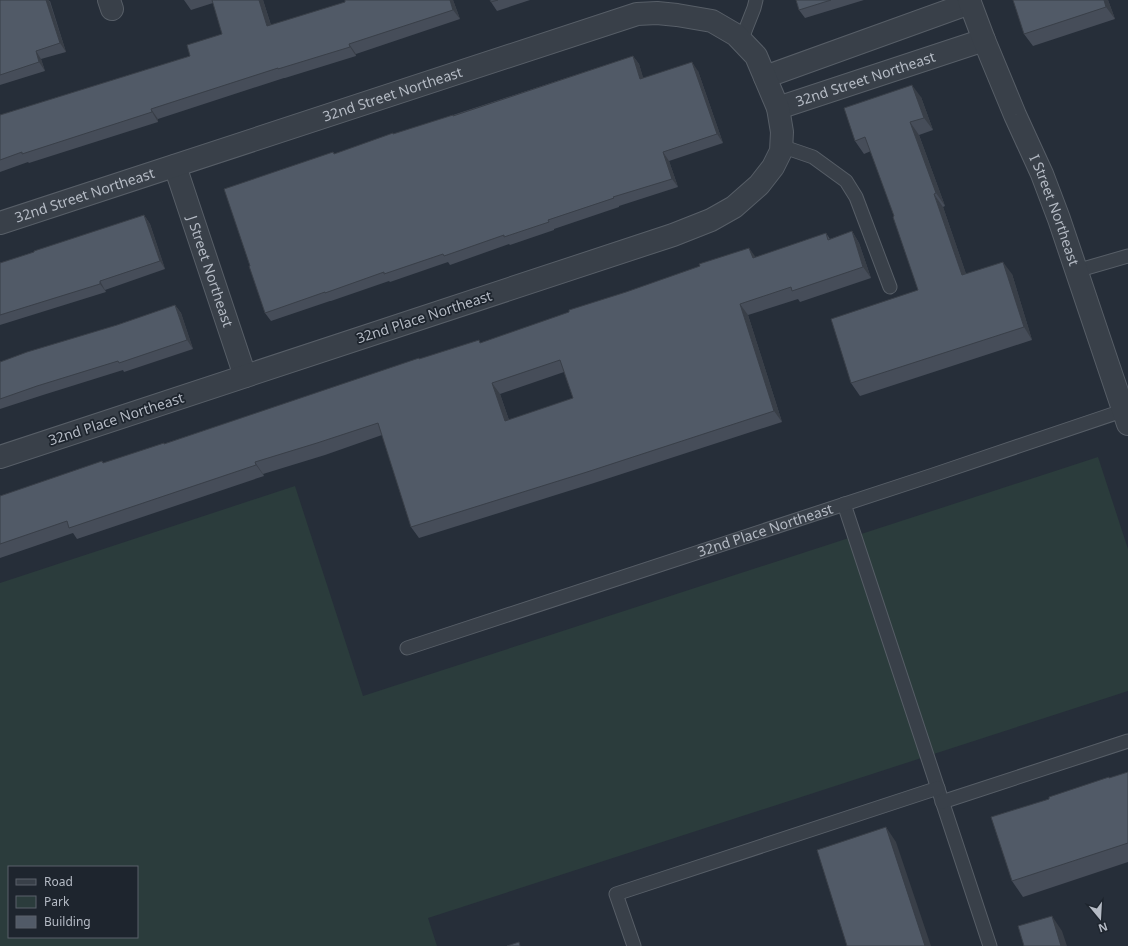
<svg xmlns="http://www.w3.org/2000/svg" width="1128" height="946" font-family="'Noto Sans',sans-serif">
<rect width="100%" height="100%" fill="#262e39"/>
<path fill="#2b3c3c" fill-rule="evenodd" d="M1098 457 1128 549V691L428 918 437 946H0V583L295 486 363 696ZM9 867H137V937H9Z"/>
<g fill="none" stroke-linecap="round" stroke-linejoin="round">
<g stroke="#575e67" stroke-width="15">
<g id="service">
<path d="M741 41 754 8 756 0"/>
<path d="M781 146 813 157 846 181 856 197 890 287"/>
<path d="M1076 271 1128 256"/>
<path d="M844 504 990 946"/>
<path id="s1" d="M407 648 933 475 1128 409"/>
<path d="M942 802 1128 741"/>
<path d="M634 946 616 894 938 788"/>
</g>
</g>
<g stroke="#575e67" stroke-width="24">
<g id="minor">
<path d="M109 0 112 9"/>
<path d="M765 77 970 3"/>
<path id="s2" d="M778 108 984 40"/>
<path id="s3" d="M175 166 245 376"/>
<path id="s4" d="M0 223 637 14 657 13 677 15 712 21 736 35 756 56 778 108 782 132 781 151 773 167 759 185 734 207 711 220 673 235 0 457"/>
</g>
</g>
<g stroke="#575e67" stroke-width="24">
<g id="tertiary">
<path id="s5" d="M969 0 984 40 1015 115 1042 174 1059 219 1128 424"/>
</g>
</g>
<use href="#service" stroke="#394049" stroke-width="13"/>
<use href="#minor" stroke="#394049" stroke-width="22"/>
<use href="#tertiary" stroke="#394049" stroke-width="22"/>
</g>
<path fill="#464d59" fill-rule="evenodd" d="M0 0 50 1 66 52 41 59 45 71 0 85Z
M184 0H263L271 25 453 0 460 19 356 54V56L285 78H284L158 119V122L29 163 28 162 0 172V115L190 56 222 34 213 3 191 10Z
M490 0H530L497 11 491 2Z
M796 0H864L805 18 799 10Z
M1108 0 1115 19 1033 46 1024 34Z
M633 56 639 64 643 78 698 71 723 143 669 161 678 187 619 206V207L554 229V230L510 245 509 244 450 265 448 262 390 282 389 281 331 301H330L271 321 265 313 250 266 333 152 334 154 453 115Z
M921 97 933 130 919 135 945 206 943 207 966 274H1012L1032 340 860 396 851 383 918 290 894 216 871 151 864 154 855 141Z
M144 215 150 224 165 269 105 290 106 292 0 325V263L34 252Z
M852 231 859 243 871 278 800 302 798 299 748 315 782 422 594 483 419 538 411 527 382 435 325 455 263 474 264 476 77 539 73 533 0 558V496L164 444 419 359 481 343 756 257 826 233 830 239ZM564 372 573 398 509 420 500 394Z
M175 305 181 313 193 349 124 372 123 370 43 395 0 409V362L117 325Z
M1128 772V862L1023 897 1012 881 1049 799Z"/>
<path fill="#393f48" d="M46 0H49L66 52 60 43Z
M259 0H263L274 35 267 26Z
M450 0H453L460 19 453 10Z
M1104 0H1108L1115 19 1106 7Z
M349 44 356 54V56L350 47Z
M36 51 41 59 45 71 39 62Z
M633 56 639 64 646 87 640 79Z
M692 62 698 71 723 143 717 134Z
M912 85 921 97 933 130 924 118Z
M151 109 158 119V122L152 112Z
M910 122 919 135 945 206 936 193Z
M663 152 669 161 678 187 672 179Z
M934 194 943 207 971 288 962 275Z
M144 215 150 224 165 269 160 261Z
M852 231 859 243 871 278 863 267Z
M749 248 757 259 753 258Z
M1003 262 1012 274 1032 340 1024 327Z
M100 281 105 290 106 292 100 284Z
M740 304 748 315 782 422 774 411Z
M175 305 181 313 193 349 187 340Z
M492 383 500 394 513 432 505 421Z
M255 462 263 474 264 476 256 465Z
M886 827 896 842 931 946H925Z
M1052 916 1062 931 1067 946H1061Z"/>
<path fill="#515a67" stroke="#393f48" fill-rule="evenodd" d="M0 0H46L60 43 36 51 39 62 0 75Z
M212 0H259L267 26 345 2V0H450L453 10 349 44 350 47 278 69V68L151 109 152 112 22 154V152L0 160V115L190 56 187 45 222 34Z
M490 0H498L491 2Z
M796 0H831L799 10Z
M1013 0H1104L1106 7 1024 34Z
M633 56 640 79 692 62 717 134 663 152 672 179 613 197 614 198 548 220 549 222 504 237V235L444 256 443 254 384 274V272L325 293V292L265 313 249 266H250L224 189 333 152 334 154 393 133V134L453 115V116Z
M912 85 924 118 910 122 936 193 934 194 962 275 1003 262 1024 327 851 383 831 319 918 290 893 217 894 216 865 137 855 141 844 108Z
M144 215 160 261 100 281V284L0 315V263L34 252V251Z
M852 231 863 267 792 291 791 287 740 304 774 411 587 472 411 527 378 423 317 443 255 462 256 465 69 528 67 521 0 544V496L102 461 103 463 164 443V444L419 358V359L479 340 480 343 569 312V310L626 292 700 266 699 264 749 248 753 258 826 233 828 240ZM560 360 573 398 505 421 492 383Z
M175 305 187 340 119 363 118 361 37 386 0 399V362L27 352 117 325Z
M1128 772V843L1012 881 991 817 1049 799V797L1109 777V778Z
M886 827 925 946H847L817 850Z
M1052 916 1061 946H1024L1018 926Z
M519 942 520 946H507Z"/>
<g text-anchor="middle" stroke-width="3.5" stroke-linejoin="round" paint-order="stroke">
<g font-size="14" fill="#b5bbc5" stroke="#1e252e">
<text dy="5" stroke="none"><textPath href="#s2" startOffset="92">32nd Street Northeast</textPath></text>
<text dy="5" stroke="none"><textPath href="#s4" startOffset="413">32nd Street Northeast</textPath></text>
<text dy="5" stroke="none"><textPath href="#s4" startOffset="89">32nd Street Northeast</textPath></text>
<text dy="5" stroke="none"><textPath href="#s5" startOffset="227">I Street Northeast</textPath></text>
<text dy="5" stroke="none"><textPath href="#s3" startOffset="111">J Street Northeast</textPath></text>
<text transform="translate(424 317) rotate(-18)" y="5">32nd Place Northeast</text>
<text transform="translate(116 419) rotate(-18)" y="5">32nd Place Northeast</text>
<text dy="5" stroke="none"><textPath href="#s1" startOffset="377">32nd Place Northeast</textPath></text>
</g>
</g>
<rect x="8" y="866" width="130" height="72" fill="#1e252e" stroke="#5a616a"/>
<rect x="16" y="879" width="20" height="6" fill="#394049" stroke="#5a616a"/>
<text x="44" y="886" font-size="12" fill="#b5bbc5">Road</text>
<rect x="16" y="896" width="20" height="12" fill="#2b3c3c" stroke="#5a616a"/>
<text x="44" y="906" font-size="12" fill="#b5bbc5">Park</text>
<rect x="16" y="916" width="20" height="12" fill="#515a67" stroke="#5a616a"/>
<text x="44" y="926" font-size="12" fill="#b5bbc5">Building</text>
<g transform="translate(1100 918) rotate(162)" stroke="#1e252e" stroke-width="3" paint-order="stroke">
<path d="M0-3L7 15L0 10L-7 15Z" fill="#b5bbc5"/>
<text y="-6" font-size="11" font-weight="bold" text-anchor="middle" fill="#b5bbc5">N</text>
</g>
</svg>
